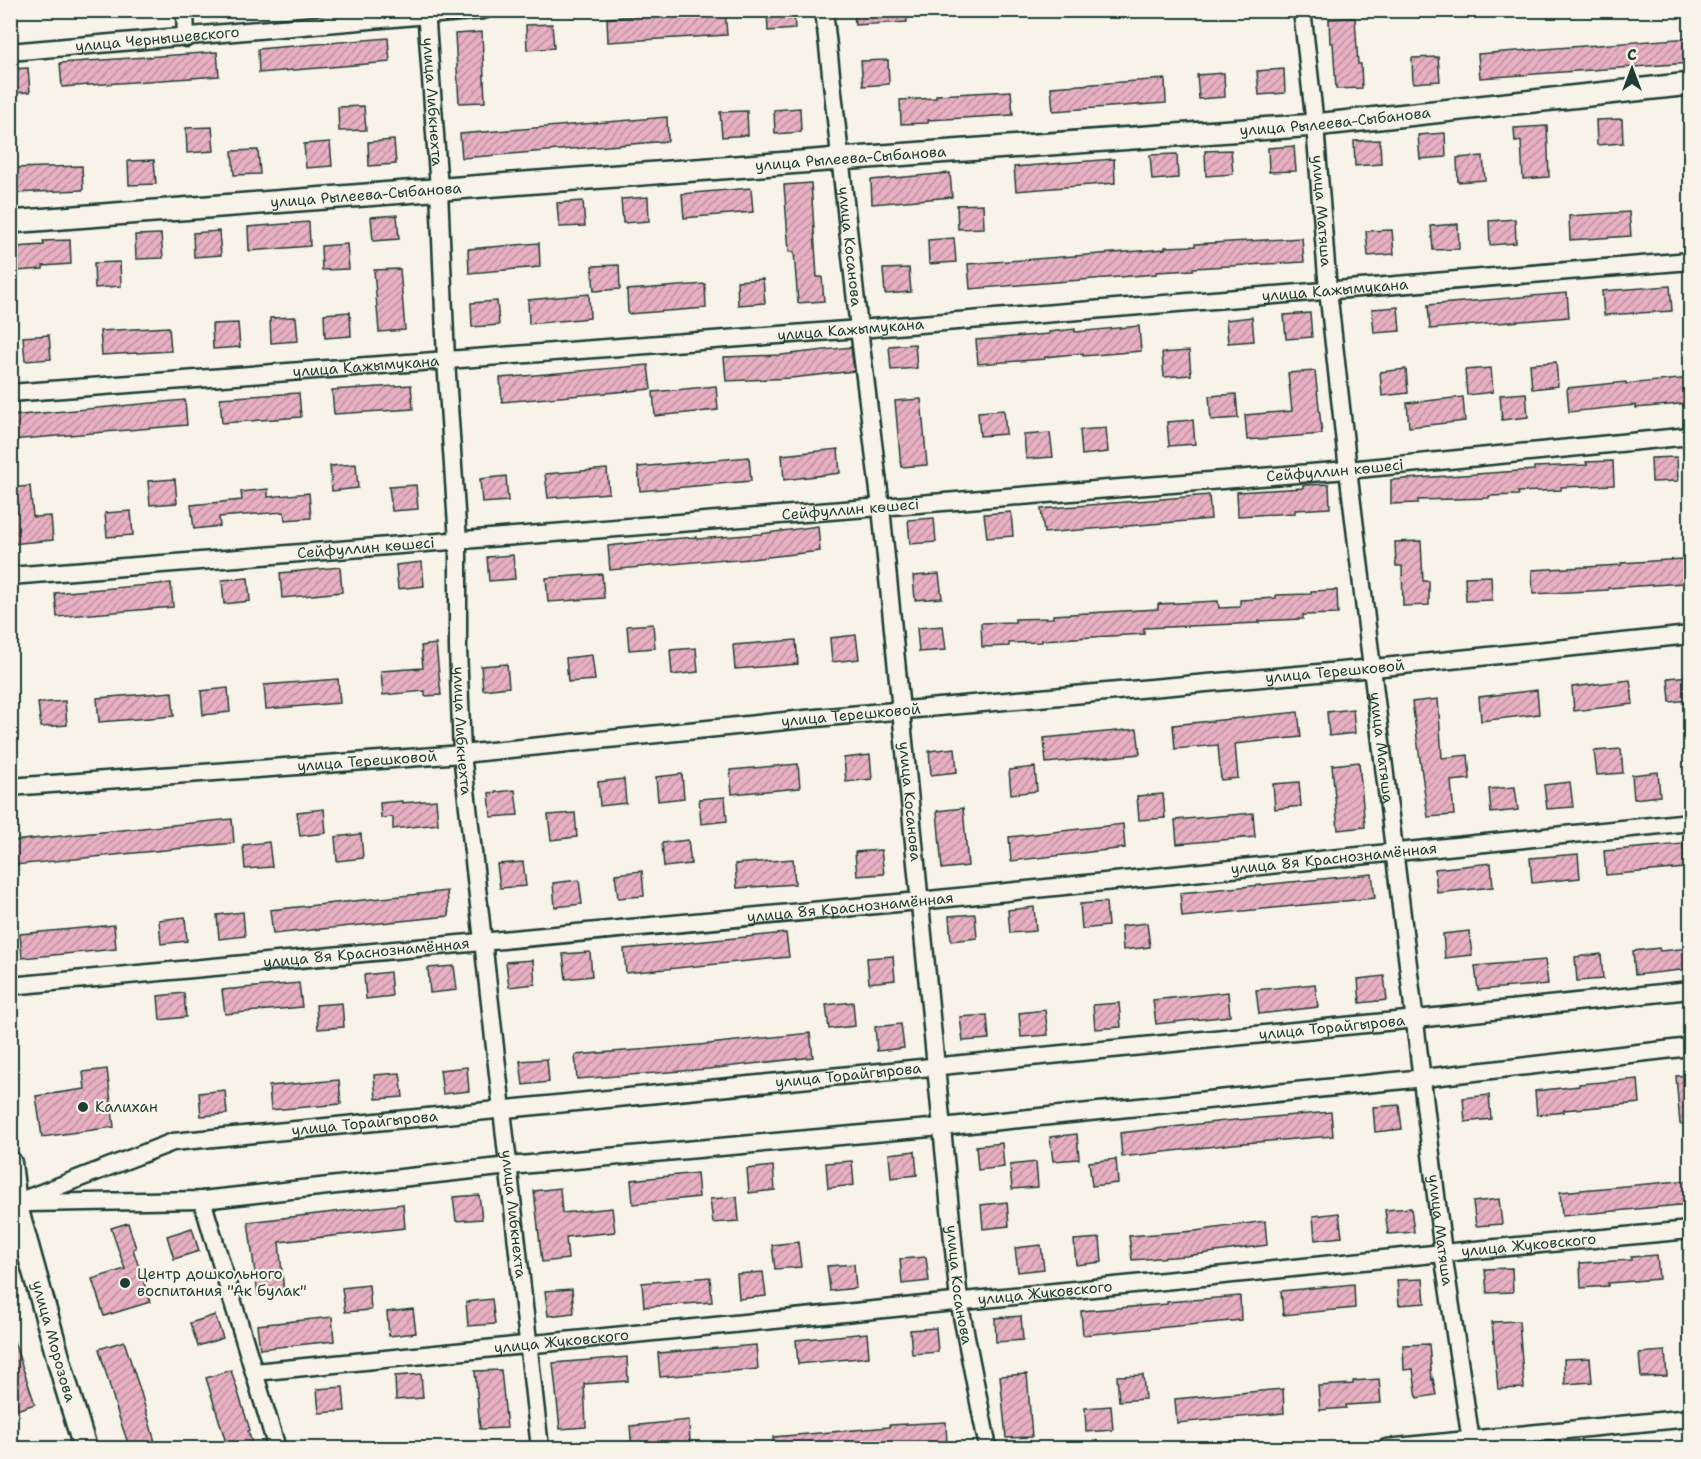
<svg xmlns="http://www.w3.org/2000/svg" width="1701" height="1459" font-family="'Shantell Sans',sans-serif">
<defs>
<pattern id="building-hatch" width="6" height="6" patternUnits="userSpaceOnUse" patternTransform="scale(1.5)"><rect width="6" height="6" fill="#e8b0c3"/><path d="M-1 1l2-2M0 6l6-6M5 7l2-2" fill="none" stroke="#bb909f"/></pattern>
</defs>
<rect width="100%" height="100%" fill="#f7f3e8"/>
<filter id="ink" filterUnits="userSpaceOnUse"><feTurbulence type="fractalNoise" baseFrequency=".0167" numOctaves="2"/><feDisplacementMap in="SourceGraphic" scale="12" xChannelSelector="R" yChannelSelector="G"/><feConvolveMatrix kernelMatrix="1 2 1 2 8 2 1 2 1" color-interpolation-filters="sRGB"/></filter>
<g filter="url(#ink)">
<path fill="url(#building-hatch)" stroke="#1f3d34" stroke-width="1.5" d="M767 10H794L795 29 768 31Z
M854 10H907V22L855 25Z
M725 11 727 35 608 42 607 18Z
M1355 18 1358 64H1361L1362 88 1336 89 1333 43H1330L1329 19Z
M552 24 554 48 527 50 526 25Z
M482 32 485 102 459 103 455 34Z
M388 38 390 62 259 73 258 49Z
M1690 38V63L1480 78 1478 54Z
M217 52 219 76 62 87 60 63Z
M1438 57 1440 81 1413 83 1412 58Z
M888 60 889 84 863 86 861 61Z
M28 68 30 92 10 93V69Z
M1284 69 1285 93 1259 95 1257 71Z
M1224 73 1225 97 1199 99 1197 75Z
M1165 79 1166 103 1053 111 1051 87Z
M1011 91 1013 115 928 120V123L901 124 900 100 936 98V95Z
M364 106 366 130 339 131 338 107Z
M800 108 801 132 775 134 774 110Z
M747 111 748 135 722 137 720 112Z
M667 117 668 141 462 158 460 134Z
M1622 119 1623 143 1597 145 1596 120Z
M1547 126 1549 177 1523 179 1521 141 1515 142 1514 128Z
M212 127 214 151 187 153 186 128Z
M1445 133 1446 157 1420 159 1418 135Z
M394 140 396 164 369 166 368 142Z
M1380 140 1381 164 1355 166 1354 141Z
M330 142 332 166 306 168 304 144Z
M1294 146 1296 171 1269 172 1268 148Z
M258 150 260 174 234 175 232 151Z
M1231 150 1233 174 1206 176 1205 151Z
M1177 154 1178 178 1152 180 1150 155Z
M1483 156 1485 180 1458 182 1457 158Z
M1114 159 1115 183 1016 191 1014 167Z
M154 160 156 184 129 185 128 161Z
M82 166 83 190 13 193 12 168Z
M950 173 952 197 872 204 871 180Z
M811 183 817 277H822L824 301 798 303 794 252H789L784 185Z
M751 188 753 212 684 218 682 194Z
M648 197 649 221 623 223 621 199Z
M583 201 585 226 559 227 557 203Z
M983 204 984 228 958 229 957 205Z
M1629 212 1631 236 1570 240 1569 216Z
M397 215 399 239 373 241 371 217Z
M1515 219 1516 243 1490 245 1489 221Z
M309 222 310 246 249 251 248 227Z
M1458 224 1459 249 1433 250 1431 226Z
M1392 230 1394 254 1368 256 1366 231Z
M219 231 221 255 194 257 193 233Z
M161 234 163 258 136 259 135 235Z
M954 238 956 262 929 264 928 240Z
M1302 238 1304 262 1193 268V270L1156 272V274L970 289 968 264 1165 249V247L1195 246V244Z
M70 240 71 264 43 266V269L17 271 15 247 44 245 43 241Z
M539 243 540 267 469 273 468 249Z
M347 244 349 269 322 270 321 246Z
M120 262 121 286 95 288 94 263Z
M619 265 620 289 594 291 592 266Z
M909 268 911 292 885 294 883 269Z
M400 269 405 330 379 332 374 270Z
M763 279 765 303 738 305 737 281Z
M705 284 706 308 628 314 627 290Z
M1670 286 1672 311 1604 315 1602 291Z
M1567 293 1569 317 1430 329 1428 305Z
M589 294 590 318 529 324 528 300Z
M497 301 499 325 472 327 471 303Z
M1398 307 1400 331 1374 333 1372 309Z
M350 312 351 336 325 338 324 314Z
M1310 313 1312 337 1286 339 1284 315Z
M296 317 298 341 271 343 270 318Z
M1252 317 1254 341 1228 343 1226 320Z
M238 323 240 347 213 349 212 324Z
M1139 326 1141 351 1083 356V353L1045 357V359L978 364 976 340 1049 334V332L1075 329V332Z
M169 327 171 351 102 355 100 331Z
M49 335 51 359 25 361 23 337Z
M915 344 917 368 891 370 889 346Z
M851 347 854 371 791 378 726 381 724 357 781 355Z
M1189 351 1191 375 1164 377 1162 353Z
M1556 362 1558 386 1532 389 1530 364Z
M648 365 651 389 502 402 500 378Z
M1491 368 1493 392 1467 395 1465 370Z
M1406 369 1408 393 1382 396 1380 372Z
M1315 371 1322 434 1247 440 1245 415 1292 411 1288 373Z
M1690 378V403L1636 408V405L1569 412 1567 388 1626 382V384Z
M411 385 413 409 334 414 332 390Z
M716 386 718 410 655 416 653 392Z
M299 393 301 417 222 423 220 398Z
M1526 393 1528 417 1502 420 1500 395Z
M1236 394 1238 418 1211 420 1209 396Z
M1463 397 1465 421 1409 427 1407 403Z
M921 399 927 465 901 467 895 401Z
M185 400 187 425 10 440V416Z
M1004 410 1006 434 980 436 978 412Z
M1193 420 1195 444 1169 446 1167 422Z
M1106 428 1108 452 1082 455 1080 430Z
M1050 433 1053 457 1026 459 1024 435Z
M838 449 840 473 784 480 782 455Z
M749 457 751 481 640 491 638 467Z
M1677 457 1678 481 1652 482 1651 458Z
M1613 461 1614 485 1561 487V490L1518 492 1519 495 1489 496V498L1418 500V503L1391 504V480L1534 470V467L1587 465 1586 462Z
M356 464 358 488 332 491 330 466Z
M607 469 609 493 548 498 545 474Z
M506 476 508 501 482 503 480 479Z
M175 479 177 503 150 505 148 481Z
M1329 484 1330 508 1295 510V513L1238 516 1237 492 1303 488V485Z
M416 485 418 509 392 511 389 487Z
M30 486 33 517 51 516 53 540 10 544V488Z
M268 489V497L309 493 311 518 285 520 284 512 219 517 220 526 194 529 191 505 242 500 241 492Z
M1209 495 1211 519 1044 533 1041 509Z
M131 511 133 535 107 537 105 513Z
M1011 512 1013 536 987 538 984 514Z
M934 518 936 542 910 544 908 520Z
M818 526 820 551 751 559 725 561V559L610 570 608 546 670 539 697 537V539L760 534Z
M1421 541 1423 581H1429V605L1403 606 1402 566H1396L1395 542Z
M513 555 515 579 489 581 487 557Z
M1683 559 1684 583 1608 588V590L1533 594 1532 570 1621 565V563Z
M422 562 424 586 398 589 396 565Z
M340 567 342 592 282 598 280 573Z
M602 574 604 598 548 602 546 578Z
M939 574 942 598 915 600 913 576Z
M1491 576 1492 600 1466 601 1465 577Z
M248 578 250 601 224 604 222 580Z
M171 583 173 607 57 617 55 593Z
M1337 590 1338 614 1303 615V619L1259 621V623L1144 628V634L1042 640V642L1009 643V646L982 647 981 623 1015 622V619L1053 618V615L1158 609V604L1218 601 1219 608 1240 607V600L1276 598V595L1311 594V591Z
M653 624 655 648 629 650 627 626Z
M943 626 946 650 919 652 917 628Z
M856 635 859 659 832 662 830 638Z
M796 640 798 664 735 669 733 645Z
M436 644 441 695 425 696V691L383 695 381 671 423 668 421 646Z
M696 648 698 672 672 675 670 650Z
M592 655 595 680 568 682 566 658Z
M507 664 509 687 483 690 481 666Z
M1690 676V700L1670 702 1668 678Z
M338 679 340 703 266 709 264 685Z
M1630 680 1633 704 1574 711 1572 687Z
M228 688 230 712 203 715 201 691Z
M1537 690 1539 714 1481 721 1479 697Z
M172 692 174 716 99 722 97 698Z
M1438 699 1442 758 1468 755 1470 779 1451 781 1454 815 1428 817 1412 702Z
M65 701 67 725 41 727 38 703Z
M1353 709 1355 733 1329 736 1327 712Z
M1298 712 1301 737 1235 744 1238 778 1221 780 1218 745 1175 749 1173 725Z
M1137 729 1140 754 1046 763 1044 738Z
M955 748 957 772 931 775 929 751Z
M1621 749 1623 773 1597 775 1594 751Z
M870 755 872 779 846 782 844 758Z
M1359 762 1365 827 1338 830 1332 765Z
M798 764 800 788 732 794 730 770Z
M1035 767 1037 791 1011 794 1009 770Z
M1658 772 1660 796 1634 799 1632 775Z
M682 774 684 798 658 801 656 777Z
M624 779 626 803 600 806 598 782Z
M1299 782 1301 806 1275 809 1273 784Z
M1570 782 1573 807 1547 809 1544 785Z
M1515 787 1518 810 1491 813 1489 789Z
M515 790 518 815 491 817 489 793Z
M1163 794 1165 818 1139 820 1137 796Z
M725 797 727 821 701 824 699 799Z
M436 800 438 824 393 829V817L381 818 380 803 402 801V803Z
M963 808 968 866 942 869 937 811Z
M324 809 326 833 300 836 297 812Z
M575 813 577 837 551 840 548 815Z
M1253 813 1255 837 1177 844 1175 820Z
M232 819 234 843 15 865 12 841Z
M1123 824 1125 848 1011 861 1009 837Z
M361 834 363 858 337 861 335 837Z
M688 840 691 864 664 867 662 843Z
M269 842 272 867 245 869 243 845Z
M1683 844 1685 868 1606 875 1604 851Z
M881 850 884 874 857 876 855 852Z
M1578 854 1580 878 1532 883 1530 858Z
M793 859 795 884 737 888 735 864Z
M523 862 526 886 500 888 497 864Z
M1491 863 1493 887 1437 893 1435 869Z
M642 871 644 896 618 898 615 874Z
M1372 874 1375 898 1182 917 1180 893Z
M579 880 582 904 555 907 553 883Z
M447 891 449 916 273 934 270 910Z
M1106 902 1108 926 1082 929 1080 904Z
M1034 907 1036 931 1010 933 1008 910Z
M243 912 245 936 219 939 217 915Z
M975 914 977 938 951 941 949 916Z
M185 917 187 941 161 944 159 920Z
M1147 923 1150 947 1123 950 1121 926Z
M114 925 116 949 22 958 20 934Z
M1469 931 1472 955 1445 958 1443 934Z
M786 933 789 957 626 973 624 949Z
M1659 948 1660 951 1690 948V969L1635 975 1633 951Z
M590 952 592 976 566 979 563 954Z
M1601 954 1603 979 1577 981 1575 957Z
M893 956 895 980 869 983 867 958Z
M533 960 535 984 509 987 506 962Z
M1545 960 1548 984 1478 990 1475 966Z
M454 966 457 990 430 993 428 968Z
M390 972 392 996 366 999 364 975Z
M1384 976 1387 1000 1360 1003 1358 979Z
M299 983 302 1007 225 1014 222 990Z
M1315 984 1318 1007 1259 1014 1256 990Z
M1228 992 1230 1016 1156 1024 1153 1000Z
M184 993 186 1017 160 1020 158 996Z
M853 1002 855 1026 829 1029 826 1005Z
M342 1003 344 1027 318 1029 316 1005Z
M1119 1003 1121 1027 1095 1029 1093 1005Z
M1045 1010 1048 1035 1021 1037 1019 1013Z
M987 1015 989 1039 963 1041 960 1017Z
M901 1024 904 1048 877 1051 875 1027Z
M810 1033 813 1057 708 1069 577 1079 575 1055 699 1045Z
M547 1059 549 1082 523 1085 520 1061Z
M467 1067 469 1091 443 1094 440 1070Z
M107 1069 114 1127 42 1137 36 1096 85 1089 83 1072Z
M400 1073 403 1097 376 1099 374 1075Z
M1690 1075V1123L1680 1124 1676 1076Z
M1638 1079 1640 1103 1564 1110V1112L1537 1115 1535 1091 1579 1086V1084Z
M339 1080 341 1104 271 1110 269 1086Z
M225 1090 227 1114 201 1116 199 1093Z
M1489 1095 1491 1119 1465 1122 1463 1098Z
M1399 1105 1402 1129 1375 1132 1373 1107Z
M1331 1112 1333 1136 1233 1144 1122 1157 1120 1133 1225 1121Z
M1077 1134 1079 1159 1053 1161 1050 1137Z
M1002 1143 1004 1167 978 1170 976 1146Z
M915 1151 917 1175 891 1178 889 1154Z
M1116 1159 1118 1183 1092 1186 1089 1162Z
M852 1161 854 1185 828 1188 826 1163Z
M1036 1162 1038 1187 1012 1189 1010 1165Z
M773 1166 775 1190 749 1193 747 1169Z
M697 1173 699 1197 633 1204 631 1180Z
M1690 1180V1204L1562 1216 1560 1192Z
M560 1188 562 1213 612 1208 615 1232 566 1237 568 1259 542 1262 534 1191Z
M479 1195 482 1219 456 1221 453 1197Z
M737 1197 739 1221 713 1223 710 1199Z
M1499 1199 1502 1224 1476 1226 1473 1202Z
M1007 1202 1009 1226 983 1229 981 1205Z
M403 1204 405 1228 279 1242 284 1293 258 1295 248 1222Z
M1411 1208 1414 1232 1388 1234 1385 1210Z
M1339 1213 1342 1237 1315 1240 1313 1216Z
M1265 1221 1267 1245 1186 1256 1132 1260 1129 1236 1195 1231Z
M128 1223 136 1248 133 1249 150 1302 104 1316 92 1279 125 1269 111 1228Z
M192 1228 199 1251 174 1259 167 1236Z
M1100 1238 1102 1262 1076 1265 1074 1240Z
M798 1242 801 1267 775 1269 772 1245Z
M1041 1245 1044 1269 1018 1272 1015 1248Z
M1657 1255 1659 1279 1608 1283V1286L1581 1288 1580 1263 1631 1260V1257Z
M926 1257 929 1281 902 1284 900 1259Z
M854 1264 856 1288 830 1291 827 1266Z
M1512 1268 1513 1292 1487 1293 1485 1269Z
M763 1272 766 1296 739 1299 737 1274Z
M710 1277 712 1302 644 1307 642 1283Z
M1423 1279 1425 1303 1399 1305 1397 1280Z
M1354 1284 1355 1308 1283 1315 1281 1291Z
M369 1285 371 1310 345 1312 342 1288Z
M572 1289 574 1313 548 1316 545 1291Z
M1240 1296 1241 1320 1083 1335 1081 1311 1167 1304V1302Z
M492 1299 495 1324 468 1326 466 1302Z
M413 1309 416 1333 389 1336 387 1312Z
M215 1315 223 1338 198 1346 190 1323Z
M1021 1316 1023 1340 996 1342 995 1318Z
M332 1317 334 1341 260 1349 257 1325Z
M1519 1321 1524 1388 1498 1389 1492 1322Z
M936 1328 938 1352 912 1354 910 1330Z
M867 1333 869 1357 798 1364 796 1340Z
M10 1339H13L35 1404 10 1412Z
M124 1341 141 1393 157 1449H130L118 1414 99 1349Z
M1429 1344 1432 1380 1433 1379 1436 1395 1417 1398 1413 1369 1404 1370 1403 1345Z
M756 1345 758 1369 660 1377 658 1353Z
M1665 1351 1667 1376 1641 1377 1639 1353Z
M627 1357 628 1381 584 1384 586 1427 560 1429 553 1363Z
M1590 1358 1592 1382 1565 1384 1564 1359Z
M231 1370 250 1430 248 1431 254 1449H228L206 1378Z
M501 1370 507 1428 480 1429 475 1371Z
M421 1374 423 1398 396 1400 395 1376Z
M1027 1374 1032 1437 1006 1438 1000 1376Z
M1143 1375 1145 1399 1119 1401 1117 1376Z
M1379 1379 1381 1403 1346 1405V1408L1320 1410 1318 1386 1353 1384V1381Z
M343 1387 345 1411 319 1413 317 1389Z
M1283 1389 1284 1413 1177 1423 1175 1399Z
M1111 1406 1113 1430 1086 1432 1085 1408Z
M689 1420 690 1444 658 1446V1449H632L630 1426Z
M946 1422 947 1446 903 1449H773V1437L889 1427V1425Z"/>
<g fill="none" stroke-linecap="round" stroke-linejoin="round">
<g stroke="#1f3d34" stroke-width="21">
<g id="minor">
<path d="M185 10 186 38"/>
<path id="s1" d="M426 10 439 189 446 360 458 541V648L462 754 540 1448"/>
<path id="s2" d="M824 10 859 329 881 507 959 1301 988 1448"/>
<path id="s3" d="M1302 10 1315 125 1328 290 1348 470 1443 1253 1472 1448"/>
<path id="s4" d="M10 52 484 10"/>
<path id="s5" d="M10 393 859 329 1690 261"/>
<path id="s6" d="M10 576 1348 470 1690 436"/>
<path id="s7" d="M10 787 462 754 805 719 1374 668 1690 635"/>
<path id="s8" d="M10 986 919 901 1690 822"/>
<path d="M202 1200 277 1448"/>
<path id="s9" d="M15 1203 173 1142 1416 1019 1690 990"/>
<path d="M28 1203 202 1200 509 1166 941 1127 1424 1078 1690 1047"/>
<path id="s10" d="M255 1372 1443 1253 1690 1230"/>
<path d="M1386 1448 1690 1418"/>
</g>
</g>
<g stroke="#1f3d34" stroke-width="26">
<g id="tertiary">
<path id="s11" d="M10 222 840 159 1315 125 1690 84"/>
</g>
</g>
<g stroke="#1f3d34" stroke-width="27">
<g id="secondary">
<path id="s12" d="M10 1163 15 1203 65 1382 85 1448"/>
</g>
</g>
<use href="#minor" stroke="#f7f3e8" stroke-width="16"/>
<use href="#tertiary" stroke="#f7f3e8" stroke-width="21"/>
<use href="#secondary" stroke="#f7f3e8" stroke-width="22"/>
</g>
</g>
<g fill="#1f3d34" stroke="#f7f3e8" stroke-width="2">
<circle cx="83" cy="1107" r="6"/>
<circle cx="125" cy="1283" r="6"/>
</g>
<g text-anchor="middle" stroke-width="4.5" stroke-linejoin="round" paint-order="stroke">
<g font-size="15" fill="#1f3d34" stroke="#f7f3e8">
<text dy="5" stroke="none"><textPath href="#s4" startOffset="148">улица Чернышевского</textPath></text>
<text dy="5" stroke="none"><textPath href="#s1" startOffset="92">улица Либкнехта</textPath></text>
<text dy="5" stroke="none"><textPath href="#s11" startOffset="1329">улица Рылеева-Сыбанова</textPath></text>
<text dy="5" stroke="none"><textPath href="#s11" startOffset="843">улица Рылеева-Сыбанова</textPath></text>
<text dy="5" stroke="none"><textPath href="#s11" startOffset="357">улица Рылеева-Сыбанова</textPath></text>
<text dy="5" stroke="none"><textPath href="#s3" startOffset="202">улица Матяша</textPath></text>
<text dy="5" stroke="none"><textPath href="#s2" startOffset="238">улица Косанова</textPath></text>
<text dy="5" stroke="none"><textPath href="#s5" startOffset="1329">улица Кажымукана</textPath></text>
<text dy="5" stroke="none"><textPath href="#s5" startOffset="843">улица Кажымукана</textPath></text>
<text dy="5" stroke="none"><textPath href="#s5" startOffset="357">улица Кажымукана</textPath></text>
<text dy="5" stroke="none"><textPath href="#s6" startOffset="1329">Сейфуллин көшесі</textPath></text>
<text dy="5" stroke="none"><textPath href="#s6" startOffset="843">Сейфуллин көшесі</textPath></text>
<text dy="5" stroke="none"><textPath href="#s6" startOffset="357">Сейфуллин көшесі</textPath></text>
<text dy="5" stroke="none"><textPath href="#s7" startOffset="1330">улица Терешковой</textPath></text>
<text dy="5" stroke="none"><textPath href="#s7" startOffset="844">улица Терешковой</textPath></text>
<text dy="5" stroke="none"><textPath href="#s1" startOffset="722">улица Либкнехта</textPath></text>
<text dy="5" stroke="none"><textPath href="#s3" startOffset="742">улица Матяша</textPath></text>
<text dy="5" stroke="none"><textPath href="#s7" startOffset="358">улица Терешковой</textPath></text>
<text dy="5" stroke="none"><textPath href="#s2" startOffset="796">улица Косанова</textPath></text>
<text dy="5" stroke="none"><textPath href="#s8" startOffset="1330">улица 8я Краснознамённая</textPath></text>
<text dy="5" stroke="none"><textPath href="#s8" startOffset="844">улица 8я Краснознамённая</textPath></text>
<text dy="5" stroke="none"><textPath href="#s8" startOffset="358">улица 8я Краснознамённая</textPath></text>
<text dy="5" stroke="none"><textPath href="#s9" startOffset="1334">улица Торайгырова</textPath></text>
<text dy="5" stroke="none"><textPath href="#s9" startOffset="848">улица Торайгырова</textPath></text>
<text dy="5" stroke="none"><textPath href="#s9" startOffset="362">улица Торайгырова</textPath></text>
<text dy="5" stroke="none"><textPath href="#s1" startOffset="1208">улица Либкнехта</textPath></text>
<text dy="5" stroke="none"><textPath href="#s3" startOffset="1228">улица Матяша</textPath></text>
<text dy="5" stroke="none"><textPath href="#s10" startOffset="1280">улица Жуковского</textPath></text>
<text dy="5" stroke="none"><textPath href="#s2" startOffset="1282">улица Косанова</textPath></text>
<text dy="5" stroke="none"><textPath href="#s10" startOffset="794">улица Жуковского</textPath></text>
<text dy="5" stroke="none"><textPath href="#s12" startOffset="184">улица Морозова</textPath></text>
<text dy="5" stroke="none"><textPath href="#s10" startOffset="308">улица Жуковского</textPath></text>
</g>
<g font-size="15" fill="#1f3d34" stroke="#f7f3e8" text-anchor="start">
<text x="95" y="1112">Калихан</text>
<text x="137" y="1279">Центр дошкольного<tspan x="137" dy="17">воспитания "Ак булак"</tspan></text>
</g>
</g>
<rect width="1701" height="1459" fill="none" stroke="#f7f3e8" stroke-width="36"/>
<rect x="18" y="18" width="1665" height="1423" fill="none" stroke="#1f3d34" stroke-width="2" filter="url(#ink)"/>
<g transform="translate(1632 69)" stroke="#f7f3e8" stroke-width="4.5" paint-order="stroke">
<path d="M0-4.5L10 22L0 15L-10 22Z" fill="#1f3d34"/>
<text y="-9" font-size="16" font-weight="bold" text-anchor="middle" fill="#1f3d34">С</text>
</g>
</svg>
